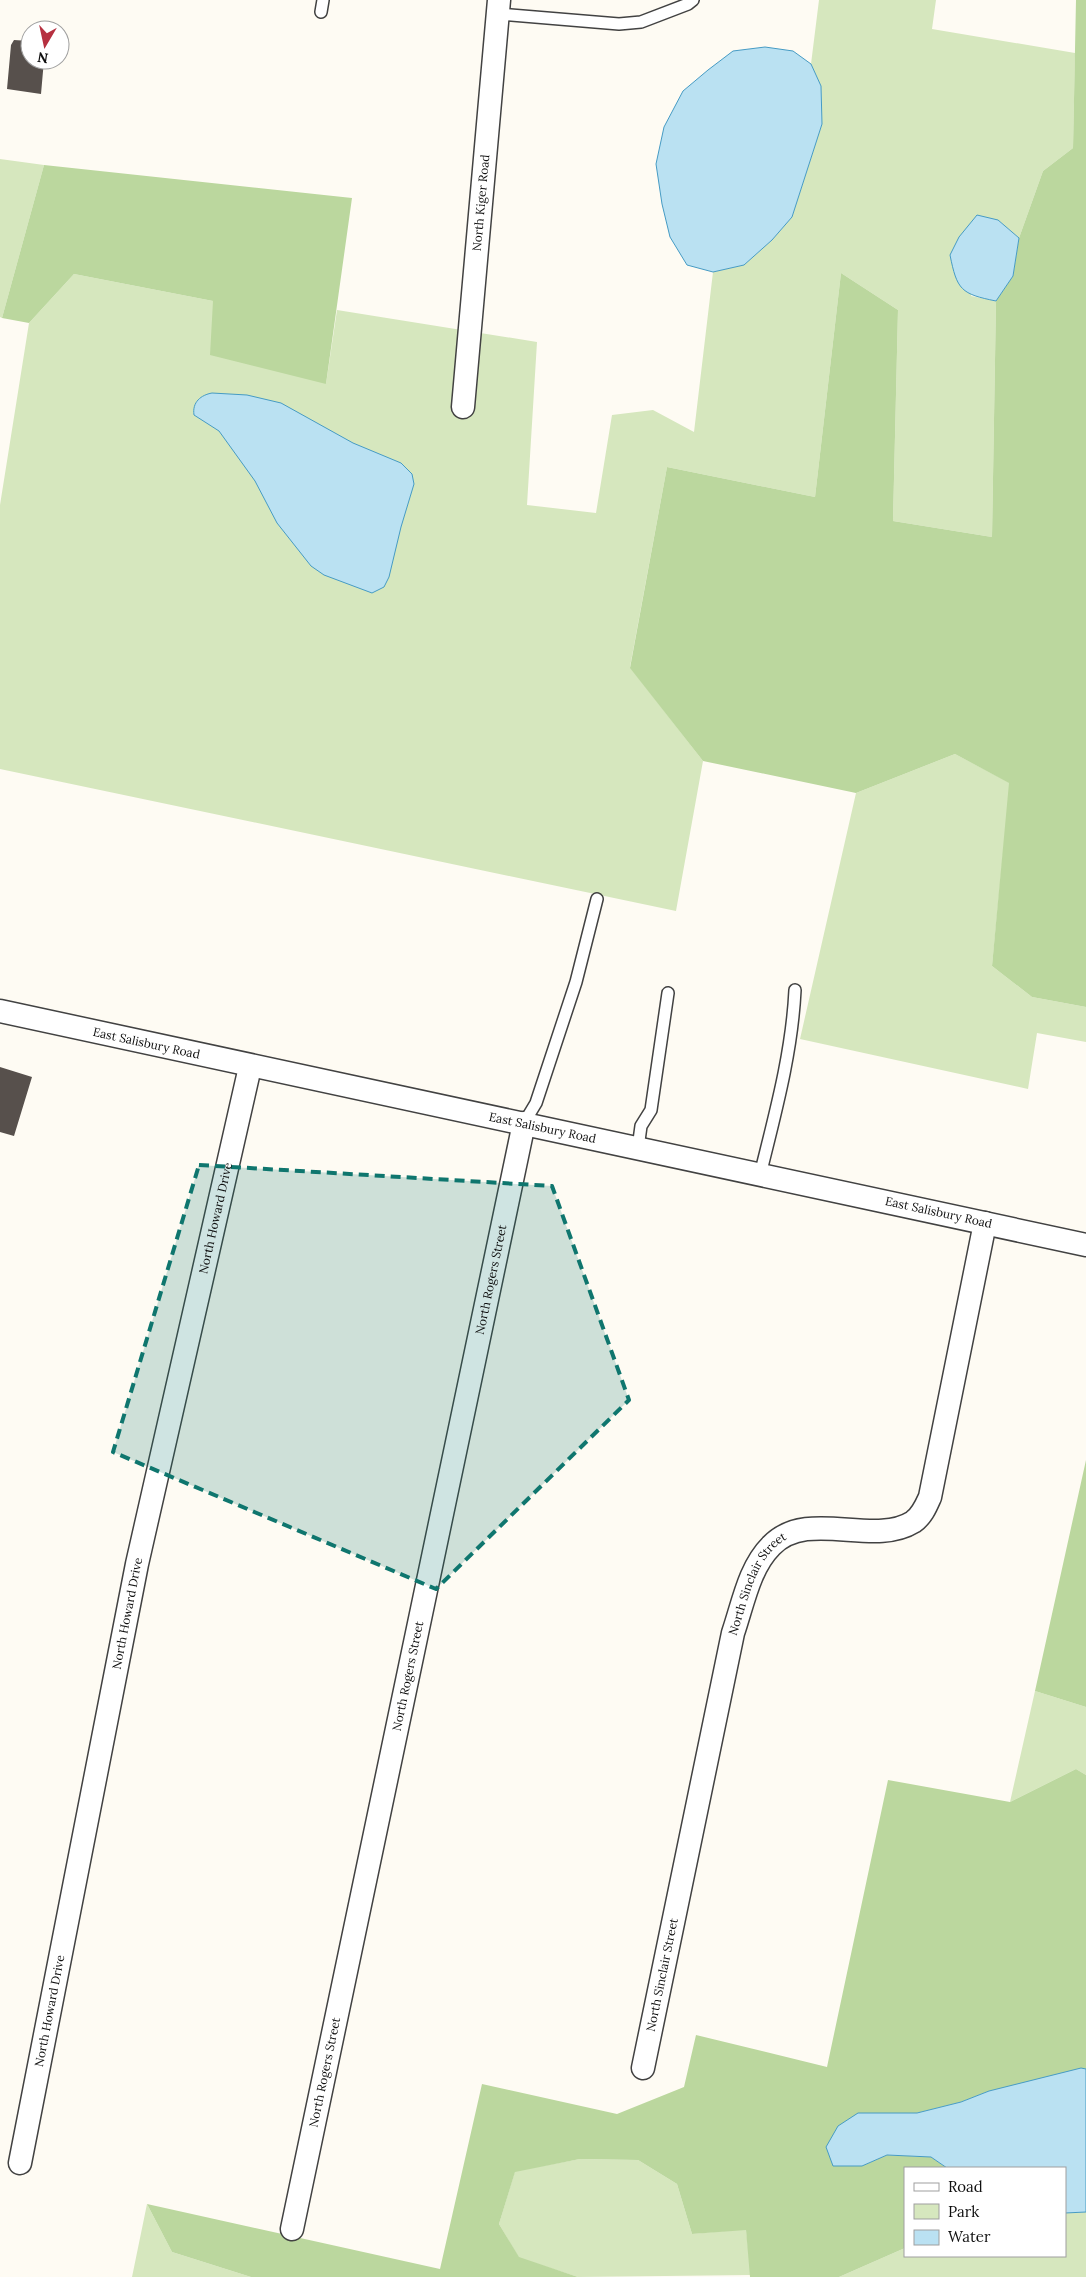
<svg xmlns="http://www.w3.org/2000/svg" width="1086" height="2277" font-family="Lora,serif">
<rect width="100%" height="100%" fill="#fefbf3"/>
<path fill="#d6e7be" d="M819 0H936L932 29 1075 53 1073 148 1043 171 1019 238 998 220 971 296 996 301 992 537 893 521 898 310 841 273 815 497 667 467 630 667 703 761 676 911 0 769V505L29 323 74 274 213 301 326 384 337 310 537 342 527 505 596 513 612 415 653 410 694 432 713 272 744 265 772 240 792 217 822 124 821 86 811 64Z
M0 159 44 165 2 318 0 317Z
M955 754 1010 783 992 966 1032 997 1086 1007V1042L1037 1033 1028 1089 800 1039 856 793Z
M1035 1691 1086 1707V1775L1076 1769 1010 1802Z
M580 2159 638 2160 677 2184 692 2234 746 2229 751 2275 578 2277 519 2258 499 2224 515 2171Z
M147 2204 172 2252 251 2277H132Z
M1086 2212V2277H839L905 2248V2256H1065V2213Z"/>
<path fill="#bbd79e" d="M1076 0H1086V1007L1032 997 992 966 1009 783 955 754 856 793 703 761 630 668 667 467 815 497 841 273 898 310 893 521 992 537 996 301 1013 276 1019 238 1043 171 1073 148Z
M44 165 352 198 326 384 210 355 213 301 74 274 29 323 2 318Z
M1086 1460V1707L1035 1691Z
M1076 1769 1086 1775V2069L989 2091 961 2102 917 2113H858L862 2166 887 2155 931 2157 947 2168H905V2248L839 2277H750L746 2230 692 2234 677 2184 638 2160 580 2159 515 2172 499 2224 519 2257 578 2277H251L172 2252 147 2204 440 2269 482 2084 617 2114 684 2087 696 2035 827 2067 888 1780 1010 1802Z"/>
<path fill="#bae1f2" stroke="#469bc4" d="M765 47 793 51 811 64 821 86 822 124 792 217 772 240 744 265 713 272 687 265 670 237 662 204 656 164 664 127 683 91 708 70 733 51Z
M977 215 998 220 1019 238 1013 276 996 301C961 294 957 290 950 255L959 237Z
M212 393 247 395 281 403 353 443 401 463 412 474 414 484 401 527 389 577 384 587 372 593 324 575 311 566 277 523 255 481 219 431 194 415C192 402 201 395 212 393Z
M1081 2068 1086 2069V2212L1065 2213V2168H947L931 2157 887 2155 862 2166H833L826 2147 838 2126 858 2113H917L961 2102 989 2091Z"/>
<path fill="#57504c" d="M14 40 30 41V60H44L41 94 7 89 11 45Z
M0 1067 32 1077 14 1136 0 1132Z"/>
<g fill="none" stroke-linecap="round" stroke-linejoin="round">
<g stroke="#424242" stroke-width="14">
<path id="lane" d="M321 12 323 0
M498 14 619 24 641 22 688 4 693 0
M524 1123 536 1103 576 982 597 899
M638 1148 641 1126 651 1110 668 993
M760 1175C775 1114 792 1053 795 990"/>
</g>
<g stroke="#424242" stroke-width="25">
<g id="street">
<path id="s1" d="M463 407 499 0"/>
<path id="s2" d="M0 1011C361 1092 725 1164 1086 1245"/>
<path id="s3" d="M643 2068 733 1633C743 1604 749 1568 771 1546 807 1508 873 1547 913 1522 922 1516 926 1506 930 1497L985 1223"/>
<path id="s4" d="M20 2163 137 1564 250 1067"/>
<path id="s5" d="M292 2229 524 1123"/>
</g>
</g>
<use href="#lane" stroke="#fff" stroke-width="11"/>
<use href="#street" stroke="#fff" stroke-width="22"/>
</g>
<path fill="#0f766e" fill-opacity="0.2" stroke="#0f766e" stroke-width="4" stroke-dasharray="10 6" stroke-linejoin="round" d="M199 1165 552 1186 629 1400 436 1589 113 1452Z"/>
<g text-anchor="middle" stroke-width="5" stroke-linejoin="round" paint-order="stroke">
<g font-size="12" fill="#0f0f0f" stroke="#fff">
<text dy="4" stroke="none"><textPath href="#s1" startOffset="205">North Kiger Road</textPath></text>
<text dy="4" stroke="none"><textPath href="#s2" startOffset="150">East Salisbury Road</textPath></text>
<text dy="4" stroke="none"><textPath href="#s2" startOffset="555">East Salisbury Road</textPath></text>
<text dy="4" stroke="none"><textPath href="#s2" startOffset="960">East Salisbury Road</textPath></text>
<text dy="4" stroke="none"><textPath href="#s4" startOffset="965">North Howard Drive</textPath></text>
<text dy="4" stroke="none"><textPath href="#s5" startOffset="970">North Rogers Street</textPath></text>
<text dy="4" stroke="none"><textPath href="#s3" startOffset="500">North Sinclair Street</textPath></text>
<text dy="4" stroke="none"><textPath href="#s4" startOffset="560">North Howard Drive</textPath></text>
<text dy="4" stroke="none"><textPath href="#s5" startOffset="565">North Rogers Street</textPath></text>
<text dy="4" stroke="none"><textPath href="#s3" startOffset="95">North Sinclair Street</textPath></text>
<text dy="4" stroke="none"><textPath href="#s4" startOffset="155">North Howard Drive</textPath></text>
<text dy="4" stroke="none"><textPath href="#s5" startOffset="160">North Rogers Street</textPath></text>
</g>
</g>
<rect x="904" y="2167" width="162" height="90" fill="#ffffff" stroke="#9f9f9f"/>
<rect x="914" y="2183" width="25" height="8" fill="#ffffff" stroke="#9f9f9f"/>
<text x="948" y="2192" font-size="15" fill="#0f0f0f">Road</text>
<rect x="914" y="2204" width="25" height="15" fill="#d6e7be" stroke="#9f9f9f"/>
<text x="948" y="2217" font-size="15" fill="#0f0f0f">Park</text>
<rect x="914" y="2230" width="25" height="15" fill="#bae1f2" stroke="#9f9f9f"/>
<text x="948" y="2242" font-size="15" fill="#0f0f0f">Water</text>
<g transform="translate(45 45) rotate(189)"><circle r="24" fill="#ffffff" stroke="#9f9f9f"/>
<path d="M0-4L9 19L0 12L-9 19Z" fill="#b63040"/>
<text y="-8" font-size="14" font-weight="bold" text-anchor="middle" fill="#0f0f0f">N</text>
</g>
</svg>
